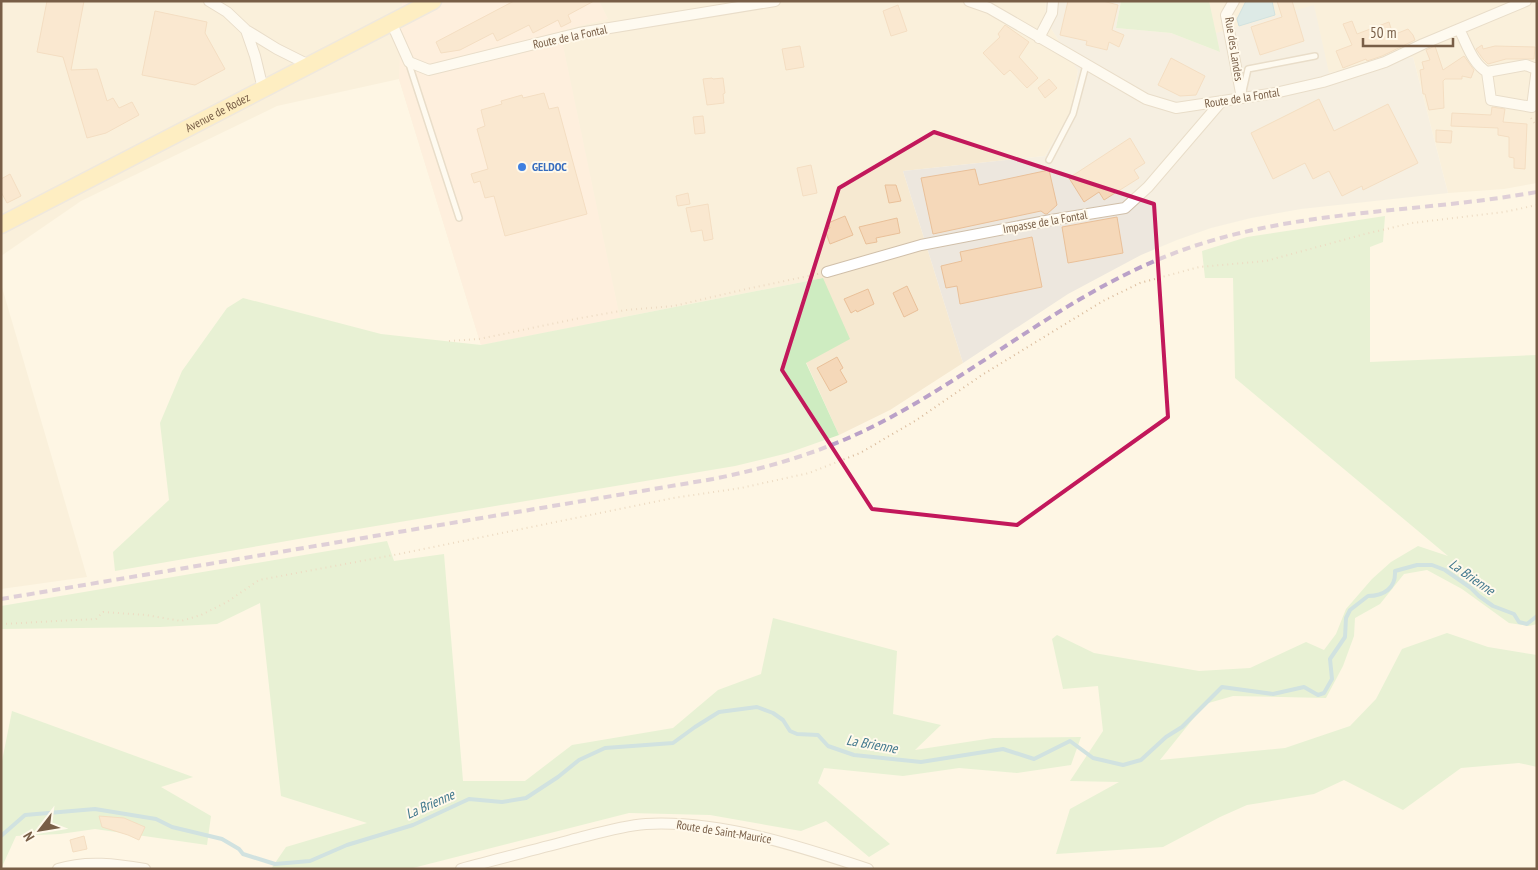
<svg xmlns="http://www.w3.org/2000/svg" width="1538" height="870" font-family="'PT Sans Narrow',sans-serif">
<rect width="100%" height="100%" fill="#fef6e4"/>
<path fill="#f6e9d1" d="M1 1H1046L1045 19 1078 70 1070 112 1045 156 903 171 963 363 890 410 839 435 806 362 823 278 481 345 399 79 277 106 81 201 1 256Z
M1121 1H1537V183L1504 189 1448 193 1413 57 1328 73 1217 33 1220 52Z
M1 284 87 577 1 589Z"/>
<path fill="#ffe7d6" d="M402 1H599L608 19 560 31 620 318 481 345 399 79Z"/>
<path fill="#ede7de" d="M1046 1H1121L1116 28 1171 33 1220 52 1216 33 1314 5 1329 73 1413 57 1448 193 1301 209 1251 218 1211 228 1177 240 1141 255 1068 294 963 363 903 171 1045 156 1070 112 1078 71 1045 19Z"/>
<path fill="#ceecc1" d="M1121 1H1209L1220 52 1171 33 1116 28Z
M1385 216 1383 242 1370 247V362L1537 355V624L1529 626 1509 623 1462 589 1427 570 1404 574 1380 604 1355 618 1354 636 1343 666 1326 698 1233 696 1205 704 1160 760 1285 748 1350 726 1376 699 1402 649 1447 633 1488 647 1537 655V767L1519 763 1461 768 1403 810 1344 780 1314 794 1247 805 1220 817 1163 847 1056 854 1070 809 1119 782 1070 781 1103 731 1098 686 1063 689 1052 639 1057 635 1094 653 1199 671 1250 668 1306 642 1324 650 1336 634 1346 609 1372 579 1391 562 1418 546 1448 556 1235 378 1233 278H1205L1202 251 1247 237Z
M823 278 850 339 806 363 839 435 788 453 735 466 304 538 115 571 113 552 169 500 160 423 182 371 227 308 243 298 381 334 481 345Z
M387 541 394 561 444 554 463 781H525L572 745 673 728 718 690 761 674 773 618 897 651 893 714 941 725 915 750 993 738 1081 737 1071 765 1017 773 959 768 903 776 824 768 818 783 890 844 869 857 826 821 801 831 710 815 629 813 409 869H271L286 847 367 823 281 796 260 603 217 624 160 627 1 629V606Z
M12 711 193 777 161 787 211 816 207 845 95 829 60 834 16 836 1 869V766Z"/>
<path fill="#b7dce9" stroke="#9ccadb" d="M1246 1H1272L1275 15 1239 26 1237 19Z"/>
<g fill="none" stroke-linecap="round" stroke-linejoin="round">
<path stroke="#9ccadb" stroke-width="4" d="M1 836 25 815 95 809 156 819 172 827 222 839 239 849 243 854 275 864 310 861 347 845 413 825 469 799 502 802 526 798 558 777 579 760 605 748 673 743 695 727 719 712 757 707 773 713 783 720 790 731 797 734 818 735 828 746 854 755 921 762 1003 749 1034 759 1070 741 1093 758 1123 765 1141 760 1166 737 1182 727 1222 687 1273 694 1304 687 1318 695 1324 693 1332 679 1330 659 1345 637 1346 618 1350 610 1368 596C1384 596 1396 588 1395 571L1417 565H1432L1445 570 1471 588 1479 596 1493 606 1514 614 1519 622 1527 624 1537 616"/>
</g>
<path fill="#f5d8b9" stroke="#e9c099" d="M47 1H84L71 70 97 69 107 101 113 98 119 108 132 102 139 115 106 133 87 138 63 57 37 52Z
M514 1H594L568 15 571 22 561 27 558 20 533 33 529 25 497 41 493 33 460 50 441 53 436 42Z
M1068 1H1103L1118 5 1112 30 1124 35 1119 47 1109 42 1107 50 1086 45 1087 41 1060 35Z
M1277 1H1292L1304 41 1260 55 1251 27 1282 17Z
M898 5 907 31 891 36 883 11Z
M155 11 207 22 205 33 225 69 195 85 142 75Z
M1352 21 1357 34 1389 22 1393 35 1408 29 1413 35 1415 40 1382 56 1367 61 1366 59 1343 68 1336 51 1352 45 1343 24Z
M1005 25 1029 42 1019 57 1038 78 1027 88 1010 70 1004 75 983 53 1000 37 998 34Z
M1482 45 1483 49 1495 46 1535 47 1534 59H1506L1488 64 1483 59 1476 49Z
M800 46 804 67 786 70 782 49Z
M1435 46 1443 70 1464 56 1474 70 1471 78 1462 76V79H1445L1443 81 1444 108 1429 110 1425 94H1423L1420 70 1424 69 1422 62 1430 60 1426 50Z
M1171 58 1205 76 1196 95 1180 96 1158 85Z
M712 78 713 79 723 78 725 93 723 94 724 103 707 105 703 79Z
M1049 79 1057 88 1045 98 1038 88Z
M544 93 549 109 558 107 587 214 505 236 494 196 485 198 480 181 474 183 471 174 488 169 477 129 485 126 481 110 502 104 501 101 522 95 523 98Z
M1319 99 1334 131 1388 104 1418 163 1363 190 1362 186 1342 196 1329 171 1313 179 1305 163 1273 179 1251 133Z
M1492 107 1505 109 1503 122 1527 124 1525 169 1514 168V158L1509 157V137L1498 135V128L1451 126 1452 113 1491 115Z
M703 116 705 133 695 134 693 117Z
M1436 130 1452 131 1451 143 1436 142Z
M1130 138 1145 163 1134 170 1139 178 1104 200 1099 192 1084 202 1069 178Z
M811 165 817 193 803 196 797 168Z
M975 169 979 185 1049 170 1057 205 1047 214H1045L1041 211 933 234 921 178Z
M10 174 21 196 7 203 1 192V179Z
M885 185H896L901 201 889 203Z
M688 193 690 204 678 206 676 196Z
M708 204 713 239 704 241 702 230 691 232 686 208Z
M845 216 853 235 830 244 825 230 830 228 828 223Z
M1117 217 1123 253 1068 263 1062 227Z
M897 218 900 233 876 238 877 242 866 244 859 227Z
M1032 237 1042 287 960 304 957 286 946 288 941 266 962 261 960 252Z
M907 286 918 310 904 317 893 293Z
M868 289 874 304 857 312 856 310 851 313 844 299Z
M837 357 843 368 840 370 847 382 830 391 817 368Z
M99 816 124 818 145 827 139 840 128 835 102 827Z
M84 836 87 849 73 852 70 840Z"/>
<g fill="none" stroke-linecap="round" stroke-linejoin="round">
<g stroke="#d0bfa9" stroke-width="8">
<path id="service" d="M409 64 459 218
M1243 91 1248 69 1315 56
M1049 160 1073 114 1086 65"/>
</g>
<g stroke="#d0bfa9" stroke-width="12">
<path id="minor" d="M209 1 227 12 246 30 277 49 309 65
M969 1 989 8 1146 99 1176 108 1275 93 1323 82 1385 62 1423 44 1526 1
M1234 1 1226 15 1242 98
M392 24 409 62 429 70 579 33 775 1
M1459 29C1467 44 1472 63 1487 72L1526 65 1536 69
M246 30 255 56 263 89
M1039 38 1052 13 1053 1
M1487 72 1491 100 1532 107 1537 68
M827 272 921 245 1051 220 1125 208 1148 187 1221 102
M58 869C86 860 117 864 145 869
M461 869C497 859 534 850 571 840 595 834 620 826 646 824 719 820 799 846 868 869"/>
</g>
<g stroke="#dfd8d3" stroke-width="19">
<g id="primary">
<path id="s1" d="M1 225 433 1"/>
</g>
</g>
<path stroke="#dabb9c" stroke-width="2" stroke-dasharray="1 4" stroke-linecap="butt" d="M1531 118 1537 127
M449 341 479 339 575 319 626 310 674 306 742 290 818 274
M1 624 96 619 103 612 146 615 181 621 201 615 227 602 259 580 399 554 673 498 741 488 809 473 860 453 915 421 982 375 1062 326 1103 301 1140 283 1199 267 1266 261 1365 234 1412 223 1504 212 1537 205"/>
<use href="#service" stroke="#fff" stroke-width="5"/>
<use href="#minor" stroke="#fff" stroke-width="10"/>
<use href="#primary" stroke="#ffe599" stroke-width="16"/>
<path stroke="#baa1c8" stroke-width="4" stroke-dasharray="8 5" stroke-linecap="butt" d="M1 599 713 479C777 466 835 448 893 416 983 367 1062 300 1157 260 1280 208 1408 215 1537 192"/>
</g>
<path d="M0 0H1538V870H0ZM934 132 1154 204 1168 417 1017 525 872 509 782 370 839 188Z" fill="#fef6e4" fill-opacity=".55" fill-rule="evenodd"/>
<path fill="none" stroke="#c2185b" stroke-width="4" stroke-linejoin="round" d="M934 132 1154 204 1168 417 1017 525 872 509 782 370 839 188Z"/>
<circle fill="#3f7fe0" stroke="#fff9eb" stroke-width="2" cx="522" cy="167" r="5"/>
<g text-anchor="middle" stroke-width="4" stroke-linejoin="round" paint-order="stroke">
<g font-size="12" fill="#785e47" stroke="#fff9eb">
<text transform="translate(570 37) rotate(-12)" y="4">Route de la Fontal</text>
<text transform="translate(1234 49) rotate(81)" y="4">Rue des Landes</text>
<text transform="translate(1242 98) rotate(-9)" y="4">Route de la Fontal</text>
<text dy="4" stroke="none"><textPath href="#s1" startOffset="244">Avenue de Rodez</textPath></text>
<text transform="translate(1045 222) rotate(-10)" y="4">Impasse de la Fontal</text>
<text transform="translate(724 832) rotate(9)" y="4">Route de Saint-Maurice</text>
</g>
<g font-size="12" font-weight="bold" fill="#366cbe" stroke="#fff9eb" text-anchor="start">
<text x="532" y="171">GELDOC</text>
</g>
<g font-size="14" font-style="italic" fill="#40778d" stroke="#fff9eb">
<text transform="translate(1472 577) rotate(35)" y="5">La Brienne</text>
<text transform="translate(872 744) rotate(10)" y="5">La Brienne</text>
<text transform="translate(430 804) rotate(-24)" y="5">La Brienne</text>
</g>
</g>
<rect width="1538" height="870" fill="none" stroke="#785e47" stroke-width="5"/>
<g transform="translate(40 830) rotate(239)" stroke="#fff9eb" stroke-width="4" paint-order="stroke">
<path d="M0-4L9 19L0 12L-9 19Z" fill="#785e47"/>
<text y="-8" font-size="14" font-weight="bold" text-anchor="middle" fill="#785e47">N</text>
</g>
<path d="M1363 38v8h90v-8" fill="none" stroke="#785e47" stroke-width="2.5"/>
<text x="1370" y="38" font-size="15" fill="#785e47" stroke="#fff9eb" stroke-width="4" paint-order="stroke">50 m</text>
</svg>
